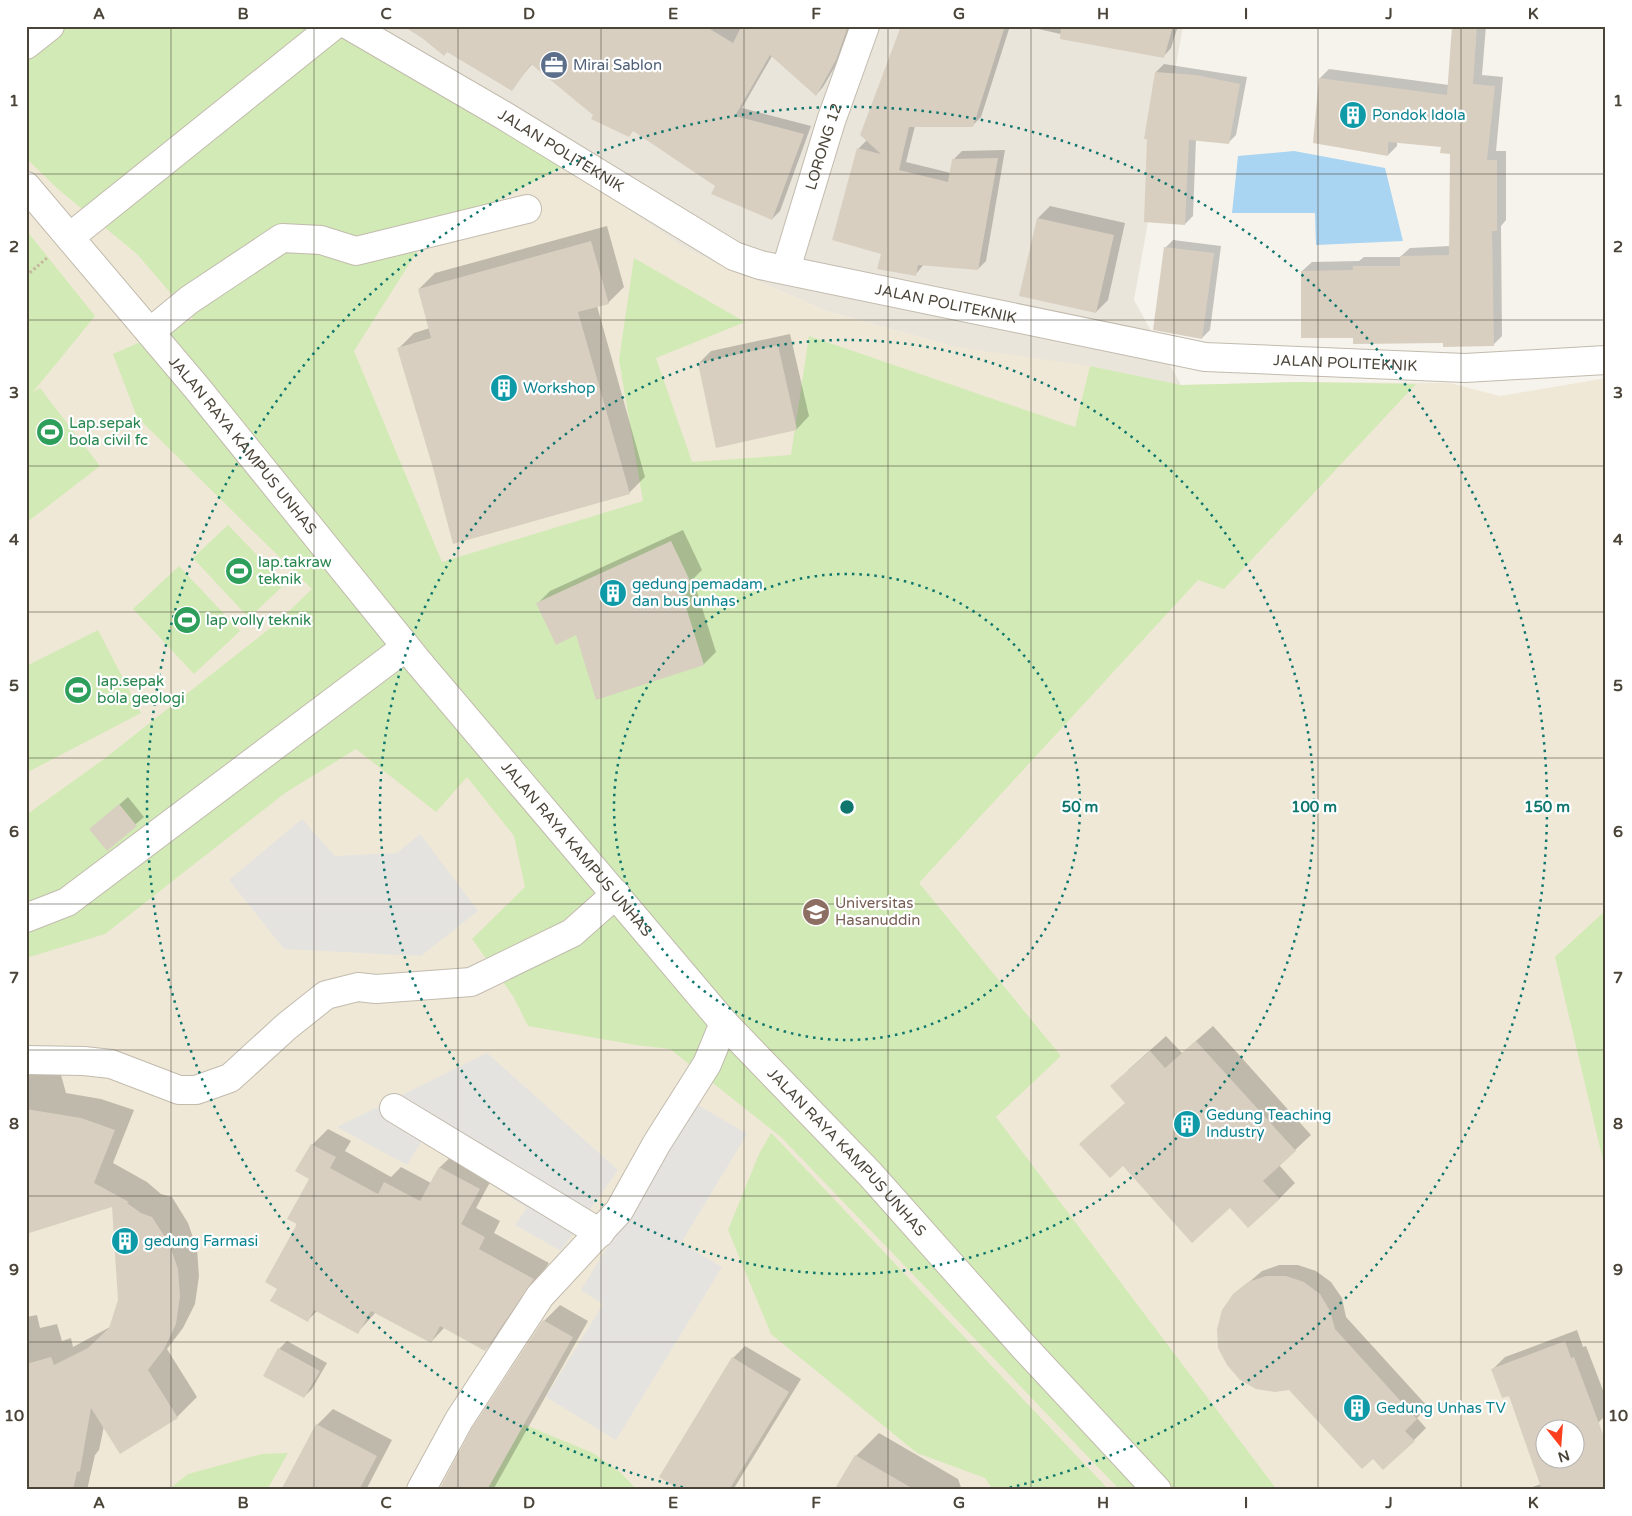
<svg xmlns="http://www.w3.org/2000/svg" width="1632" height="1516" font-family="'Varela Round',sans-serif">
<rect width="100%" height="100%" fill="#f6f3ec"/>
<path fill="#eae5da" d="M315 26H1183L1134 300 1181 385 955 347 826 311 687 250Z"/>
<path fill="#efe8d6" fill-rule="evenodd" d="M26 26H332L516 132 687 250 826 311 955 347 1090 366 1181 385 1300 382 1450 383 1500 396 1606 378V1490H26ZM1544 1428H1574V1458H1544Z"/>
<path fill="#d2eab5" d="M26 26H315L384 56 563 167 427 236 354 351 442 562 643 501 619 360 634 258 745 322 656 358 692 462 791 455 809 336 1075 427 1090 366 1181 385 1300 382 1416 384 1224 589 1198 580 919 883 1061 1056 996 1117 1277 1490H1120L781 1137 670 1049 636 1045 528 1026 513 996 472 939 525 887 514 836 467 777 436 812 356 749 285 793 105 934 26 958V815L104 759 278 622 312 589 137 417 113 354 193 319 137 254 58 189 26 158Z
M26 230 95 316 33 392 40 388 100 466 26 523Z
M228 525 285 584 249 618 193 558Z
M179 566 240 631 194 674 133 609Z
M98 630 141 713 26 773V666Z
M1606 910V1173L1555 957Z
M771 1133 779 1141 1109 1490H993L985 1478 917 1453 771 1334 728 1230 759 1154Z
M523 1424 593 1453 621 1473 637 1490H487Z
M288 1453 267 1490H168L188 1474 262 1454Z"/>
<path fill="#e5e3e0" d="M302 819 335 856 397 853 420 834 478 911 421 956 284 949 229 880Z
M487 1053 618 1170 561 1251 515 1225 527 1208 423 1139 407 1165 337 1127Z
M695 1103 747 1134 681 1243 722 1267 616 1440 546 1397 603 1304 581 1290Z"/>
<path fill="#a9d4f2" d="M1294 151 1385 168 1403 241 1316 245 1315 213H1232L1238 156Z"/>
<path fill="#0003" fill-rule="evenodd" d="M411 26H853L844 51 823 87 816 95 772 56 742 108 811 126 780 211 772 219 634 130 595 115 532 64 511 90Z
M903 26H1010L981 117 972 126H915L906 162 951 173 954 159 962 151 1005 150 986 261 978 269 924 264 915 275 858 149 867 140Z
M1025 26H1178L1171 48 1163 57Z
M1453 26H1486L1482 75 1503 77 1496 151H1506V220L1501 226 1502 336 1493 345 1354 337 1302 271 1312 262 1359 261 1364 257H1400L1410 248 1450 246 1451 153 1442 146 1397 141V146L1388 155 1315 142 1320 78 1329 69 1449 85Z
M1164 64 1247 77 1236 135 1228 143 1196 139 1193 216 1185 224 1156 72Z
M1050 206 1125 223 1108 300 1096 312 1038 218Z
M607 226 624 287 608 303 597 306 645 477 629 493 435 467 398 349 414 333 430 328 419 289 435 273Z
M1173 240 1221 246 1210 330 1202 338 1165 248Z
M790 334 809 416 797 429 717 446 699 363 711 351Z
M683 530 702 570 693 579 716 652 704 664 577 634 538 603 550 591Z
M128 797 144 817 107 849 99 822Z
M1213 1026 1311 1135 1279 1165 1295 1183 1279 1199 1126 1102 1128 1070 1166 1036 1182 1053Z
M26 1052 56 1057 66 1093 101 1099 134 1110 113 1163 147 1182 161 1194 172 1197 188 1223 197 1249 199 1276 195 1304 183 1328 167 1349 197 1397 177 1417 120 1452 104 1426 99 1450 95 1455 87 1490H26V1317L37 1315 40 1328 57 1324 62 1341 71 1338 73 1347 110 1327 120 1300 113 1206 26 1232Z
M328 1129 351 1141 345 1151 391 1177 401 1167 431 1183 440 1167 456 1152 495 1173 476 1208 500 1221 494 1233 549 1263 501 1334 485 1350 445 1327 431 1342 376 1312 358 1332 318 1310 308 1320 278 1288 310 1179 312 1145Z
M1279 1265H1298L1316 1271 1331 1282 1342 1298 1346 1317 1428 1407 1417 1418 1426 1428 1414 1440 1373 1458 1289 1389 1234 1295 1262 1271Z
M560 1305 588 1321 493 1490H440L474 1429 544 1321Z
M1577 1330 1583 1347 1586 1346 1606 1398V1415L1598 1423 1606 1490H1524L1541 1484 1510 1394 1493 1369 1505 1357ZM1544 1428H1574V1458H1544Z
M287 1341 327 1363 312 1389 304 1397 279 1349Z
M745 1346 801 1379 733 1490H682L733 1358Z
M333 1409 392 1440 366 1490H282L317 1425Z
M879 1433 958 1479 962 1490H836L856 1456Z"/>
<path fill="#d8cfc1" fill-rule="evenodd" d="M403 26H705L733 43 740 29 737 26H848L836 60 816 96 770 55 735 116 804 134 772 220 711 194 715 186 633 131 629 137 591 119 593 115 531 64 512 91 447 52 444 56 422 38Z
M901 26H1005L973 127H909L899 170 948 182 952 159 998 158 978 270 918 265 916 276 877 269 881 254 832 240 857 148 881 154 860 135Z
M1061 26H1173L1164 58 1060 39Z
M1452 26H1477L1473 84 1495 86 1487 160H1497V231H1492L1494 346 1443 347V343L1353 344V338H1301V271L1353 270V266H1400V256L1449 255 1450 154 1440 153 1441 147 1388 142V156L1313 143 1319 78 1447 95Z
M1155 72 1196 75 1240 84 1229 144 1189 140 1185 225 1144 222 1147 139H1144Z
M1037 218 1114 235 1096 313 1019 296Z
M591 241 609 304 578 312 630 494 453 544 433 468 397 348 431 338 418 289Z
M1164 247 1214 253 1202 339 1153 330Z
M778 345 797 430 716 448 698 363Z
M671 541 691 583 680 588 704 665 596 700 576 635 556 645 536 603Z
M119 804 137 826 107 851 89 829Z
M1196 1041 1296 1151 1263 1181 1280 1199 1248 1228 1230 1208 1192 1243 1123 1166 1110 1178 1079 1144 1125 1103 1110 1086 1150 1051 1165 1068Z
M26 1109 81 1118 115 1130 94 1183 129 1202 127 1203 141 1213 152 1217 169 1243 178 1269 180 1296 176 1324 164 1349 148 1370 178 1418 120 1454 91 1408 80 1471 77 1472 73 1490H26V1364L51 1357 54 1365 88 1348 109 1328 118 1300 112 1207 26 1234Z
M311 1144 336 1157 330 1168 378 1194 384 1182 420 1201 439 1167 480 1189 461 1224 485 1237 479 1249 534 1279 485 1351 440 1326 431 1343 371 1311 358 1334 314 1310 308 1322 270 1301 277 1289 265 1282 297 1224 287 1219 309 1179 295 1171Z
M1266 1276H1286L1304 1282 1320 1294 1330 1311 1335 1329 1417 1419 1405 1431 1415 1441 1383 1470 1373 1459 1362 1469 1289 1390 1275 1392 1256 1389 1240 1380 1227 1365 1218 1348 1217 1329 1222 1310 1233 1294 1248 1282Z
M543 1320 573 1337 487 1490H439L472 1428Z
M1565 1341 1571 1358 1574 1357 1606 1442V1490H1542L1509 1396 1502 1398 1491 1369ZM1544 1428H1574V1458H1544Z
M278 1348 320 1371 304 1398 263 1376Z
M732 1357 789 1392 729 1490H680L659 1477Z
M316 1424 377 1456 359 1490H281Z
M855 1455 915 1490H834Z"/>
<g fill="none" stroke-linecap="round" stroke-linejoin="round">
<g stroke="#c2bbae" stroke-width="30">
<g id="minor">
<path id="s1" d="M350 26 503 115 734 256 760 265 1205 357 1465 368 1606 360"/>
<path d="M26 45 50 26"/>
<path id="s2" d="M26 186 197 388 420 664 724 1023 870 1174 1023 1346 1157 1490"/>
<path d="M70 237 333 26"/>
<path id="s3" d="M786 269 831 121 865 26"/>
<path d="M150 332 189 300 282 238 321 240 356 251 527 209"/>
<path d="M26 918 67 902 406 647"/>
<path d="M26 1060 84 1061 111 1064 179 1090H196L230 1078 287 1026 326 995 358 987 376 989 471 982 572 933 616 894"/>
<path d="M394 1108 600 1233"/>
<path d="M421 1490 459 1420 540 1296 619 1211 657 1143 707 1064 724 1023"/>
</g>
</g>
<path stroke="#c4b79f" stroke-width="3" stroke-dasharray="2.5 2.5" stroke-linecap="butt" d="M26 276 47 258"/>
<use href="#minor" stroke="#fff" stroke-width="28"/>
</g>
<path fill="none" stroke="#4b4439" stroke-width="1" stroke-opacity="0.55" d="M171 26V1490M314 26V1490M458 26V1490M601 26V1490M744 26V1490M888 26V1490M1031 26V1490M1174 26V1490M1318 26V1490M1461 26V1490M26 174H1606M26 320H1606M26 466H1606M26 612H1606M26 758H1606M26 904H1606M26 1050H1606M26 1196H1606M26 1342H1606"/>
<g fill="none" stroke="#0f766e" stroke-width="2.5" stroke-dasharray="2.5 5">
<circle cx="847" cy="807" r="233"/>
<circle cx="847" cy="807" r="467"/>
<path d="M690 1489A700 700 0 1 1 1004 1489"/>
</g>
<defs>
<g id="office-disc" transform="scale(1.4375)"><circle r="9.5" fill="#5c6f8a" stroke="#fff"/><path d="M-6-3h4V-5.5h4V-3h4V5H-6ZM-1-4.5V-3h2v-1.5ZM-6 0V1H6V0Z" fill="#fff"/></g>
<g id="building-disc" transform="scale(1.4375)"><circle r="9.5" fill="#0f9aa8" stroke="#fff"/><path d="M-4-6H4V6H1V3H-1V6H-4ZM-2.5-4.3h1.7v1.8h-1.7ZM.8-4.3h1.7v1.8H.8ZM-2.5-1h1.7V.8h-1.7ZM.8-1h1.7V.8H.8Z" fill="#fff"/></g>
<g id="stadium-disc" transform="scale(1.4375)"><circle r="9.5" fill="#2e9e5b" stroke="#fff"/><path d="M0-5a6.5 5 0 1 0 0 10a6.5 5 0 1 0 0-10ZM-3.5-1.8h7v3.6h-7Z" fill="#fff"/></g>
<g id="university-disc" transform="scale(1.4375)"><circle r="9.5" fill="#8d6e63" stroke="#fff"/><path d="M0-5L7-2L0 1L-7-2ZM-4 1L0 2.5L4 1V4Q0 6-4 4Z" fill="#fff"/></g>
</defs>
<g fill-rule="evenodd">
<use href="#office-disc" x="554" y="65"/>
<use href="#building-disc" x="1353" y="115"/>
<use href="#building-disc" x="504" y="388"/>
<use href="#stadium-disc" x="50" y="432"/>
<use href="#stadium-disc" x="239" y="571"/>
<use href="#building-disc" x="613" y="593"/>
<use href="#stadium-disc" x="187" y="620"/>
<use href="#stadium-disc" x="78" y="690"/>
<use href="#university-disc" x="816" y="912"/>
<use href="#building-disc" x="1187" y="1124"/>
<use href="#building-disc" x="125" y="1241"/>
<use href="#building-disc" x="1357" y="1408"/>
</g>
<g text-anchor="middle" stroke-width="4.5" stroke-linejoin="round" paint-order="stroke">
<g font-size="15" fill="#4e5e75" stroke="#fff" text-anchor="start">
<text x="573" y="70">Mirai Sablon</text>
</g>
<g font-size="15" fill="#0d838f" stroke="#fff" text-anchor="start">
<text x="1372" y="120">Pondok Idola</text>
<text x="523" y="393">Workshop</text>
<text x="632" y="589">gedung pemadam<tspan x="632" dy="17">dan bus unhas</tspan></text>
<text x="1206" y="1120">Gedung Teaching<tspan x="1206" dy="17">Industry</tspan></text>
<text x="144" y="1246">gedung Farmasi</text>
<text x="1376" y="1413">Gedung Unhas TV</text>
</g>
<g font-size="15" fill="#4b4439" stroke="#fff">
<text dy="5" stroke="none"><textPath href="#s3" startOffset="128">LORONG 12</textPath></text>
<text dy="5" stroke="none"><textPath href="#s1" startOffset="245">JALAN POLITEKNIK</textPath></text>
<text dy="5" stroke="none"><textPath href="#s1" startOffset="665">JALAN POLITEKNIK</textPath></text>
<text dy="5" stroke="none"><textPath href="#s1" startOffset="1070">JALAN POLITEKNIK</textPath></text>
<text dy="5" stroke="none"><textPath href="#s2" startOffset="338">JALAN RAYA KAMPUS UNHAS</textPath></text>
<text dy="5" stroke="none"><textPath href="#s2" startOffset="862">JALAN RAYA KAMPUS UNHAS</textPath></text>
<text dy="5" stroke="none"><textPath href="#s2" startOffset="1268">JALAN RAYA KAMPUS UNHAS</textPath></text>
</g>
<g font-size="15" fill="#27864d" stroke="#fff" text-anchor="start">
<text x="69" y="428">Lap.sepak<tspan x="69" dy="17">bola civil fc</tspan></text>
<text x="258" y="567">lap.takraw<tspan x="258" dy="17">teknik</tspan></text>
<text x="206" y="625">lap volly teknik</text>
<text x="97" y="686">lap.sepak<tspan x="97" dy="17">bola geologi</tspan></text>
</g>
<g font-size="15" fill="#785e54" stroke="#fff" text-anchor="start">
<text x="835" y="908">Universitas<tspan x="835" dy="17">Hasanuddin</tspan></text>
</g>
</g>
<circle cx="847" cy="807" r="8" fill="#0f766e" stroke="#fff" stroke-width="2.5"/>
<g font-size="15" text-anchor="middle" font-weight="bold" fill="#0f766e" stroke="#fff" stroke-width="4.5" stroke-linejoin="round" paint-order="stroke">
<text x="1080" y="812">50 m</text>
<text x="1314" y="812">100 m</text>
<text x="1547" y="812">150 m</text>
</g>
<rect width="1632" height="1516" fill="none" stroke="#ffffff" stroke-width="55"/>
<g transform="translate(1560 1444) rotate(163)"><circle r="24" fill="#ffffff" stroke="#b7b4b0"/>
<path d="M0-4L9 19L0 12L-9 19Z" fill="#fc3f1d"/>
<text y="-8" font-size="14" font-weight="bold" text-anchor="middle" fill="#4b4439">N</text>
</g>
<rect x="28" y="28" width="1576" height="1460" fill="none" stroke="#4b4439" stroke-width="2"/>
<g font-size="16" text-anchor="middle" font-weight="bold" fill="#4b4439">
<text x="99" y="19">A</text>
<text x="243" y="19">B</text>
<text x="386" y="19">C</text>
<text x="529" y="19">D</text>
<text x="673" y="19">E</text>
<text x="816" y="19">F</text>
<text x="959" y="19">G</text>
<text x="1103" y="19">H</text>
<text x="1246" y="19">I</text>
<text x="1389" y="19">J</text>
<text x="1533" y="19">K</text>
<text x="14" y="106">1</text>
<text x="1618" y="106">1</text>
<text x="14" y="252">2</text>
<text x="1618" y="252">2</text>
<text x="14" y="398">3</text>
<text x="1618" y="398">3</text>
<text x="14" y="545">4</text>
<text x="1618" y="545">4</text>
<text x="14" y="691">5</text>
<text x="1618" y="691">5</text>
<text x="14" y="837">6</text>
<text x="1618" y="837">6</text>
<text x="14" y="983">7</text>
<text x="1618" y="983">7</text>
<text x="14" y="1129">8</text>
<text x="1618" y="1129">8</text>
<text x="14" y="1275">9</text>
<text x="1618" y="1275">9</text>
<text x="14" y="1421">10</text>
<text x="1618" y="1421">10</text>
<text x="99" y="1508">A</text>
<text x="243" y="1508">B</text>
<text x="386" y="1508">C</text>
<text x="529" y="1508">D</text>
<text x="673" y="1508">E</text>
<text x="816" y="1508">F</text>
<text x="959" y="1508">G</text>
<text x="1103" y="1508">H</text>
<text x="1246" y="1508">I</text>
<text x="1389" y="1508">J</text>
<text x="1533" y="1508">K</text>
</g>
</svg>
